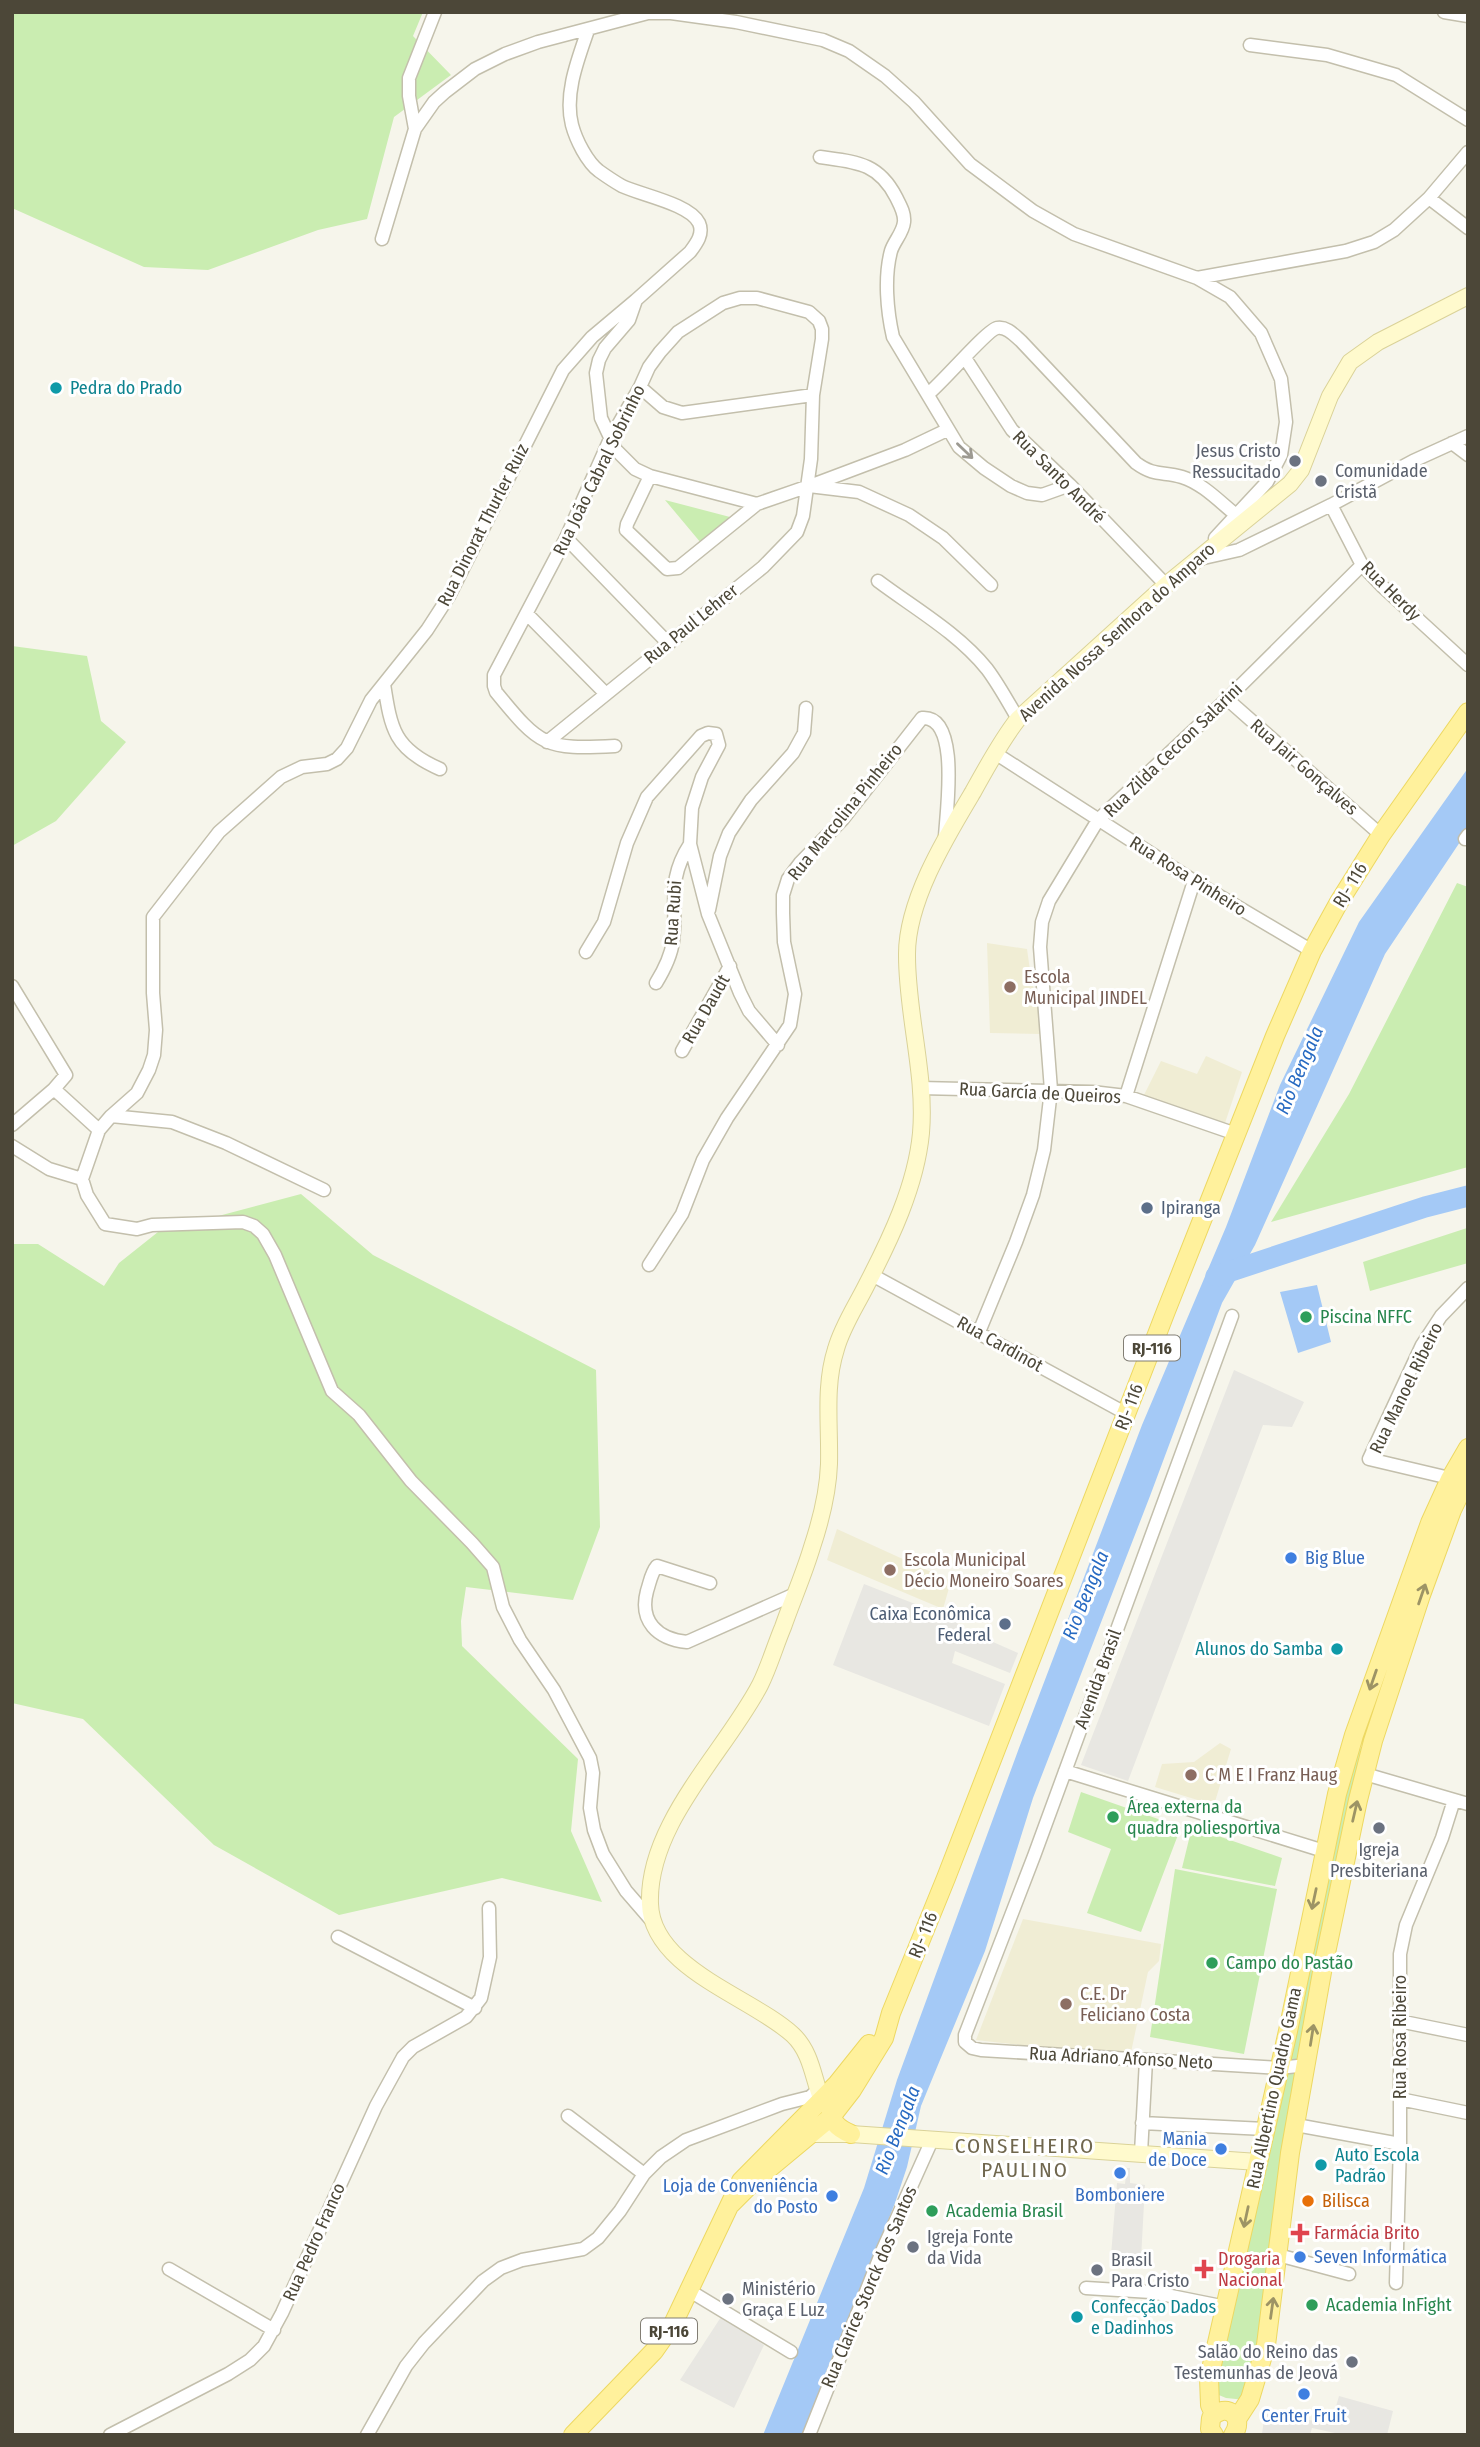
<svg xmlns="http://www.w3.org/2000/svg" width="1480" height="2447" font-family="'Fira Sans Condensed',sans-serif">
<rect width="100%" height="100%" fill="#f6f5eb"/>
<path fill="#f0edd4" d="M987 943 1027 949 1032 984 1036 995 1041 1034 990 1033Z
M1206 1056 1242 1072 1225 1123 1143 1097 1161 1061 1197 1074Z
M837 1529 951 1581 943 1609 827 1560Z
M1220 1743 1231 1749 1214 1805 1155 1787 1162 1764 1194 1762Z
M1023 1919 1161 1944 1159 1961 1148 1972 1130 2057 976 2040Z"/>
<path fill="#caedb1" d="M12 12H423L413 36 451 75 394 117 367 219 318 230 208 270 144 267 12 208Z
M665 500 730 517 701 543Z
M12 646 87 656 101 721 126 742 56 821 12 846Z
M1457 883 1468 887V1167L1271 1222 1349 1094Z
M301 1194 373 1255 596 1370 600 1527 573 1600 466 1587 461 1621 462 1646 578 1759 571 1831 602 1902 502 1878 339 1915 214 1845 83 1719 12 1703V1244H38L104 1286 119 1263 158 1232Z
M1467 1228 1468 1263 1370 1291 1363 1262Z
M1352 1745 1368 1752 1268 2308 1246 2400 1226 2398 1214 2393Z
M1081 1792 1181 1827 1141 1932 1087 1913 1111 1849 1068 1832Z
M1192 1827 1282 1858 1275 1886 1182 1868Z
M1175 1869 1277 1889 1244 2054 1150 2037Z"/>
<path fill="#e8e7e2" d="M1234 1370 1304 1402 1292 1427 1263 1425 1128 1781 1081 1765Z
M864 1584 956 1620 959 1627 1018 1653 1010 1673 955 1651 952 1663 1005 1684 989 1726 833 1665Z
M1127 2168H1130V2183L1145 2185 1141 2259 1111 2255 1117 2183 1125 2184Z
M721 2317 764 2345 734 2408 680 2380Z
M1339 2396 1393 2411 1387 2435H1344L1312 2428 1310 2435 1262 2434 1265 2412 1331 2424Z"/>
<path fill="#a4c9f6" d="M1468 768V830L1385 954 1255 1245 1222 1303 1150 1496 1033 1798 985 1951 921 2106 907 2167 895 2203 804 2435H763L864 2188 897 2080 1019 1748 1142 1425 1226 1227 1280 1085 1359 922Z
M1317 1285 1331 1342 1298 1353 1280 1292Z"/>
<g fill="none" stroke-linecap="round" stroke-linejoin="round">
<path stroke="#a4c9f6" stroke-width="21" d="M1216 1276 1425 1207 1468 1196"/>
<g stroke="#c3bfac" stroke-width="15">
<path id="street" d="M1444 12 1468 16
M588 30C578 59 564 94 572 125 576 140 587 162 599 171 606 176 615 182 622 186 641 195 690 204 699 223 704 234 696 244 690 252L636 300 629 320 605 348 599 360 596 373 601 418 616 450 635 469 650 476 757 504 809 486 859 492 909 515 943 538 991 585
M1250 45 1327 55 1396 75 1468 120
M415 129 409 96V78L435 12
M820 157C855 162 878 162 896 197 900 205 905 213 904 222 903 233 894 241 891 251 884 277 887 311 893 337L959 447 984 468 1011 486 1027 493 1042 495 1070 485
M1429 198 1468 228
M382 239 415 129 434 102 445 92 475 69 505 54 538 42 648 13H671L736 22 823 40 849 51 885 76 914 102 970 164 1033 211 1074 234 1197 278 1346 251 1374 242 1394 230 1429 198 1468 152
M1197 278 1230 297 1261 333 1281 379 1286 422 1281 455 1267 482 1215 538
M965 358 1012 430 1070 485 1166 585
M640 387 663 407 682 413 813 395
M928 394C942 383 987 330 997 328 1007 326 1015 336 1021 341L1136 463C1155 477 1163 471 1182 477 1202 483 1220 502 1236 515
M1452 443 1468 455
M650 476 627 524 626 530 667 569 678 568 757 504
M812 485 905 450 947 430
M1331 505 1362 565 1383 587 1468 665
M566 538 667 642
M1199 559 1239 550 1331 505 1413 461 1468 436
M878 581C914 608 958 633 987 669 999 685 1008 702 1018 719
M527 614 605 693
M384 684C391 729 394 749 440 769
M1227 699 1381 835
M547 742 763 567 797 532 803 516 811 459 813 395 822 339V329L819 321 809 312 757 298H740L723 303 678 332 660 352 649 367 640 387 610 439 566 538 494 675V686L496 692C540 746 545 750 615 746
M995 753 1194 881 1312 951
M1465 839 1468 835
M709 910 720 856 729 833 751 800 793 753 804 733 806 708
M586 952 604 922 627 843 647 797 701 736 708 733 716 734 719 745 702 777 692 808 690 844 708 914 740 993 749 1011 778 1045
M656 983C664 970 671 957 673 941 678 902 666 881 690 844
M12 986 66 1075 54 1089
M682 1051 730 966
M920 1088 1092 1092 1126 1096 1236 1134
M1126 1096 1194 881
M111 1116 172 1122 226 1143 324 1190
M12 1125 54 1089 99 1130
M12 1146 49 1169 82 1179 87 1195 105 1224 137 1229 152 1225 243 1222 254 1226 263 1234 275 1255 332 1391 359 1415 411 1481 472 1543 493 1567 503 1607 520 1640 554 1690 590 1758 593 1773 590 1808 594 1830 603 1854 626 1891 652 1921
M82 1179 99 1130 111 1116 137 1093 149 1070 154 1055 156 1030 153 993V917L219 832 281 777 302 767 327 764 337 759 347 748 371 700 427 630 449 596 563 370 592 337 636 300
M649 1265 682 1214 703 1160 727 1118 790 1025 795 994 784 942 783 913V895L788 879 800 863 843 819 922 718C961 715 946 813 945 837
M872 1275 1127 1414
M1232 1316 1034 1856 965 2035V2042L972 2048 981 2050 1279 2068 1307 2065
M979 1332 1016 1242 1033 1195 1044 1150 1051 1090 1040 947 1042 922 1049 901 1098 820 1227 699 1362 565
M1458 1480 1369 1459 1422 1345 1441 1316 1468 1288
M710 1583 657 1566C651 1573 650 1582 647 1591 639 1621 657 1639 687 1642L795 1594
M1065 1771 1324 1851
M1365 1774 1468 1804
M338 1937 475 2008
M1399 2021 1468 2035
M1400 2099 1468 2113
M568 2116 644 2174
M1142 2123 1265 2129
M1296 2125 1400 2144
M1141 2153 1146 2060
M1278 2255 1349 2274
M169 2269 274 2330
M1396 2283 1400 2144V1954L1406 1925 1442 1838 1454 1800
M1086 2288 1151 2292 1226 2307
M690 2291 791 2352
M110 2435 228 2374 250 2360 264 2346 282 2313 376 2106 403 2057 413 2047 466 2017 481 1998 490 1957 489 1908
M367 2435 406 2366 424 2343 483 2281 501 2268 522 2260 583 2249 598 2238 620 2211 644 2174 661 2157 686 2140 782 2104 810 2097 818 2090
M809 2435 883 2249 932 2140"/>
</g>
<g stroke="#dad298" stroke-width="18">
<path id="secondary" d="M821 2098C813 2077 811 2052 793 2035 752 1997 652 1969 650 1904 647 1824 725 1752 760 1685 769 1667 775 1646 783 1627 792 1601 804 1574 812 1547 821 1520 828 1493 829 1464 830 1425 824 1386 836 1349 842 1327 856 1306 866 1286 890 1240 916 1186 921 1133 926 1074 907 1015 907 956 906 902 946 837 973 792 987 767 1000 742 1018 719L1166 585 1290 484 1301 470 1330 396 1350 362 1378 342 1468 296
M811 2134H851L1258 2162"/>
</g>
<g stroke="#edd862" stroke-width="20">
<path id="primary" d="M830 2107C832 2123 837 2128 851 2134
M731 2204 754 2181 831 2117 852 2090 884 2038 891 2013 946 1878 1166 1311 1275 1036 1312 951 1339 902 1381 835 1468 712
M1214 2414 1210 2405 1209 2378 1288 2031 1337 1794 1354 1735 1430 1523 1450 1479 1468 1448
M1237 2419 1250 2399 1266 2345 1290 2153 1322 1972 1358 1800 1373 1741 1421 1595 1452 1510 1468 1477
M573 2435 654 2351 673 2324 741 2181 837 2084 869 2044
M1214 2435 1210 2429 1211 2418C1226 2401 1246 2417 1233 2435"/>
</g>
<use href="#street" stroke="#fff" stroke-width="12"/>
<use href="#secondary" stroke="#fffacd" stroke-width="16"/>
<use href="#primary" stroke="#fff19c" stroke-width="18"/>
</g>
<defs><path id="oneway-shaft" d="M-6 0H5M1.5-3L5.5 0L1.5 3" fill="none" stroke-width="1.6" stroke-linecap="round" stroke-linejoin="round" transform="scale(1.75)"/></defs>
<use stroke="#9d9a92" href="#oneway-shaft" transform="translate(965 451) rotate(44)"/>
<g stroke="#9d9465">
<use href="#oneway-shaft" transform="translate(1422 1594) rotate(-71)"/>
<use href="#oneway-shaft" transform="translate(1373 1680) rotate(109)"/>
<use href="#oneway-shaft" transform="translate(1355 1811) rotate(-77)"/>
<use href="#oneway-shaft" transform="translate(1314 1899) rotate(102)"/>
<use href="#oneway-shaft" transform="translate(1312 2035) rotate(-81)"/>
<use href="#oneway-shaft" transform="translate(1246 2217) rotate(102)"/>
<use href="#oneway-shaft" transform="translate(1272 2308) rotate(-82)"/>
</g>
<g fill="#0f9aa8" stroke="#fff" stroke-width="2.5">
<circle cx="56" cy="388" r="7"/>
<circle cx="1337" cy="1649" r="7"/>
<circle cx="1321" cy="2165" r="7"/>
<circle cx="1077" cy="2317" r="7"/>
</g>
<g fill="#6b7280" stroke="#fff" stroke-width="2.5">
<circle cx="1295" cy="461" r="7"/>
<circle cx="1321" cy="481" r="7"/>
<circle cx="1379" cy="1828" r="7"/>
<circle cx="913" cy="2247" r="7"/>
<circle cx="1097" cy="2270" r="7"/>
<circle cx="728" cy="2299" r="7"/>
<circle cx="1352" cy="2362" r="7"/>
</g>
<g fill="#8d6e63" stroke="#fff" stroke-width="2.5">
<circle cx="1010" cy="987" r="7"/>
<circle cx="890" cy="1570" r="7"/>
<circle cx="1191" cy="1775" r="7"/>
<circle cx="1066" cy="2004" r="7"/>
</g>
<g fill="#5c6f8a" stroke="#fff" stroke-width="2.5">
<circle cx="1147" cy="1208" r="7"/>
<circle cx="1005" cy="1624" r="7"/>
</g>
<g fill="#2e9e5b" stroke="#fff" stroke-width="2.5">
<circle cx="1306" cy="1317" r="7"/>
<circle cx="1113" cy="1817" r="7"/>
<circle cx="1212" cy="1963" r="7"/>
<circle cx="932" cy="2211" r="7"/>
<circle cx="1312" cy="2305" r="7"/>
</g>
<g fill="#3f7fe0" stroke="#fff" stroke-width="2.5">
<circle cx="1291" cy="1558" r="7"/>
<circle cx="1221" cy="2149" r="7"/>
<circle cx="1120" cy="2173" r="7"/>
<circle cx="832" cy="2196" r="7"/>
<circle cx="1300" cy="2257" r="7"/>
<circle cx="1304" cy="2394" r="7"/>
</g>
<circle fill="#e8710a" stroke="#fff" stroke-width="2.5" cx="1308" cy="2201" r="7"/>
<g fill="#e0444e" stroke="#fff" stroke-width="2.5">
<path d="M1296.5 2222.5h7v7h7v7h-7v7h-7v-7h-7v-7h7z"/>
<path d="M1200.5 2258.5h7v7h7v7h-7v7h-7v-7h-7v-7h7z"/>
</g>
<g text-anchor="middle" stroke-width="6" stroke-linejoin="round" paint-order="stroke">
<g fill="#fff" stroke="#827e74" stroke-width="2">
<rect x="1124" y="1335.5" width="56" height="25" rx="5"/>
<rect x="641" y="2318.5" width="56" height="25" rx="5"/>
</g>
<g font-size="16" font-weight="bold" fill="#4c4738">
<text x="1152" y="1354">RJ-116</text>
<text x="669" y="2337">RJ-116</text>
</g>
<g font-size="18" fill="#0d838f" stroke="#fff" text-anchor="start">
<text x="70" y="394">Pedra do Prado</text>
<text x="1323" y="1655" text-anchor="end">Alunos do Samba</text>
<text x="1335" y="2161">Auto Escola<tspan x="1335" dy="21">Padrão</tspan></text>
<text x="1091" y="2313">Confecção Dados<tspan x="1091" dy="21">e Dadinhos</tspan></text>
</g>
<g font-size="18" fill="#5b616d" stroke="#fff" text-anchor="start">
<text x="1281" y="457" text-anchor="end">Jesus Cristo<tspan x="1281" dy="21">Ressucitado</tspan></text>
<text x="1335" y="477">Comunidade<tspan x="1335" dy="21">Cristã</tspan></text>
<text x="1379" y="1856" text-anchor="middle">Igreja<tspan x="1379" dy="21">Presbiteriana</tspan></text>
<text x="927" y="2243">Igreja Fonte<tspan x="927" dy="21">da Vida</tspan></text>
<text x="1111" y="2266">Brasil<tspan x="1111" dy="21">Para Cristo</tspan></text>
<text x="742" y="2295">Ministério<tspan x="742" dy="21">Graça E Luz</tspan></text>
<text x="1338" y="2358" text-anchor="end">Salão do Reino das<tspan x="1338" dy="21">Testemunhas de Jeová</tspan></text>
</g>
<g font-size="18" fill="#4c4738" stroke="#fff">
<text transform="translate(599 470) rotate(-64)" y="6">Rua João Cabral Sobrinho</text>
<text transform="translate(1059 477) rotate(45)" y="6">Rua Santo André</text>
<text transform="translate(483 525) rotate(-63)" y="6">Rua Dinorat Thurler Ruiz</text>
<text transform="translate(1391 591) rotate(45)" y="6">Rua Herdy</text>
<text transform="translate(691 624) rotate(-39)" y="6">Rua Paul Lehrer</text>
<text transform="translate(1117 632) rotate(-42)" y="6">Avenida Nossa Senhora do Amparo</text>
<text transform="translate(1173 750) rotate(-44)" y="6">Rua Zilda Ceccon Salarini</text>
<text transform="translate(1304 767) rotate(41)" y="6">Rua Jair Gonçalves</text>
<text transform="translate(845 812) rotate(-51)" y="6">Rua Marcolina Pinheiro</text>
<text transform="translate(1188 876) rotate(32)" y="6">Rua Rosa Pinheiro</text>
<text transform="translate(1350 885) rotate(-59)" y="6">RJ- 116</text>
<text transform="translate(673 913) rotate(-86)" y="6">Rua Rubi</text>
<text transform="translate(706 1009) rotate(-60)" y="6">Rua Daudt</text>
<text transform="translate(1040 1093) rotate(3)" y="6">Rua García de Queiros</text>
<text transform="translate(1000 1344) rotate(29)" y="6">Rua Cardinot</text>
<text transform="translate(1406 1388) rotate(-64)" y="6">Rua Manoel Ribeiro</text>
<text transform="translate(1129 1407) rotate(-69)" y="6">RJ- 116</text>
<text transform="translate(1098 1679) rotate(-70)" y="6">Avenida Brasil</text>
<text transform="translate(923 1935) rotate(-68)" y="6">RJ- 116</text>
<text transform="translate(1400 2037) rotate(-90)" y="6">Rua Rosa Ribeiro</text>
<text transform="translate(1121 2058) rotate(3)" y="6">Rua Adriano Afonso Neto</text>
<text transform="translate(1274 2088) rotate(-78)" y="6">Rua Albertino Quadro Gama</text>
<text transform="translate(314 2242) rotate(-66)" y="6">Rua Pedro Franco</text>
<text transform="translate(869 2287) rotate(-67)" y="6">Rua Clarice Storck dos Santos</text>
</g>
<g font-size="18" fill="#785e54" stroke="#fff" text-anchor="start">
<text x="1024" y="983">Escola<tspan x="1024" dy="21">Municipal JINDEL</tspan></text>
<text x="904" y="1566">Escola Municipal<tspan x="904" dy="21">Décio Moneiro Soares</tspan></text>
<text x="1205" y="1781">C M E I Franz Haug</text>
<text x="1080" y="2000">C.E. Dr<tspan x="1080" dy="21">Feliciano Costa</tspan></text>
</g>
<g font-size="18" fill="#4e5e75" stroke="#fff" text-anchor="start">
<text x="1161" y="1214">Ipiranga</text>
<text x="991" y="1620" text-anchor="end">Caixa Econômica<tspan x="991" dy="21">Federal</tspan></text>
</g>
<g font-size="18" fill="#27864d" stroke="#fff" text-anchor="start">
<text x="1320" y="1323">Piscina NFFC</text>
<text x="1127" y="1813">Área externa da<tspan x="1127" dy="21">quadra poliesportiva</tspan></text>
<text x="1226" y="1969">Campo do Pastão</text>
<text x="946" y="2217">Academia Brasil</text>
<text x="1326" y="2311">Academia InFight</text>
</g>
<g font-size="18" fill="#366cbe" stroke="#fff" text-anchor="start">
<text x="1305" y="1564">Big Blue</text>
<text x="1207" y="2145" text-anchor="end">Mania<tspan x="1207" dy="21">de Doce</tspan></text>
<text x="818" y="2192" text-anchor="end">Loja de Conveniência<tspan x="818" dy="21">do Posto</tspan></text>
<text x="1120" y="2201" text-anchor="middle">Bomboniere</text>
<text x="1314" y="2263">Seven Informática</text>
<text x="1304" y="2422" text-anchor="middle">Center Fruit</text>
</g>
<g font-size="18" fill="#c56008" stroke="#fff" text-anchor="start">
<text x="1322" y="2207">Bilisca</text>
</g>
<g font-size="18" fill="#be3a42" stroke="#fff" text-anchor="start">
<text x="1314" y="2239">Farmácia Brito</text>
<text x="1218" y="2265">Drogaria<tspan x="1218" dy="21">Nacional</tspan></text>
</g>
<g font-size="19" font-style="italic" fill="#276ac2" stroke="#fff">
<text transform="translate(1299 1070) rotate(-67)" y="7">Rio Bengala</text>
<text transform="translate(1085 1595) rotate(-68)" y="7">Rio Bengala</text>
<text transform="translate(897 2130) rotate(-69)" y="7">Rio Bengala</text>
</g>
<g font-size="21" letter-spacing="2" fill="#70674e" stroke="#fff">
<text x="1025" y="2153">CONSELHEIRO<tspan x="1025" dy="24">PAULINO</tspan></text>
</g>
</g>
<rect width="1480" height="2447" fill="none" stroke="#4c4738" stroke-width="28"/>
</svg>
